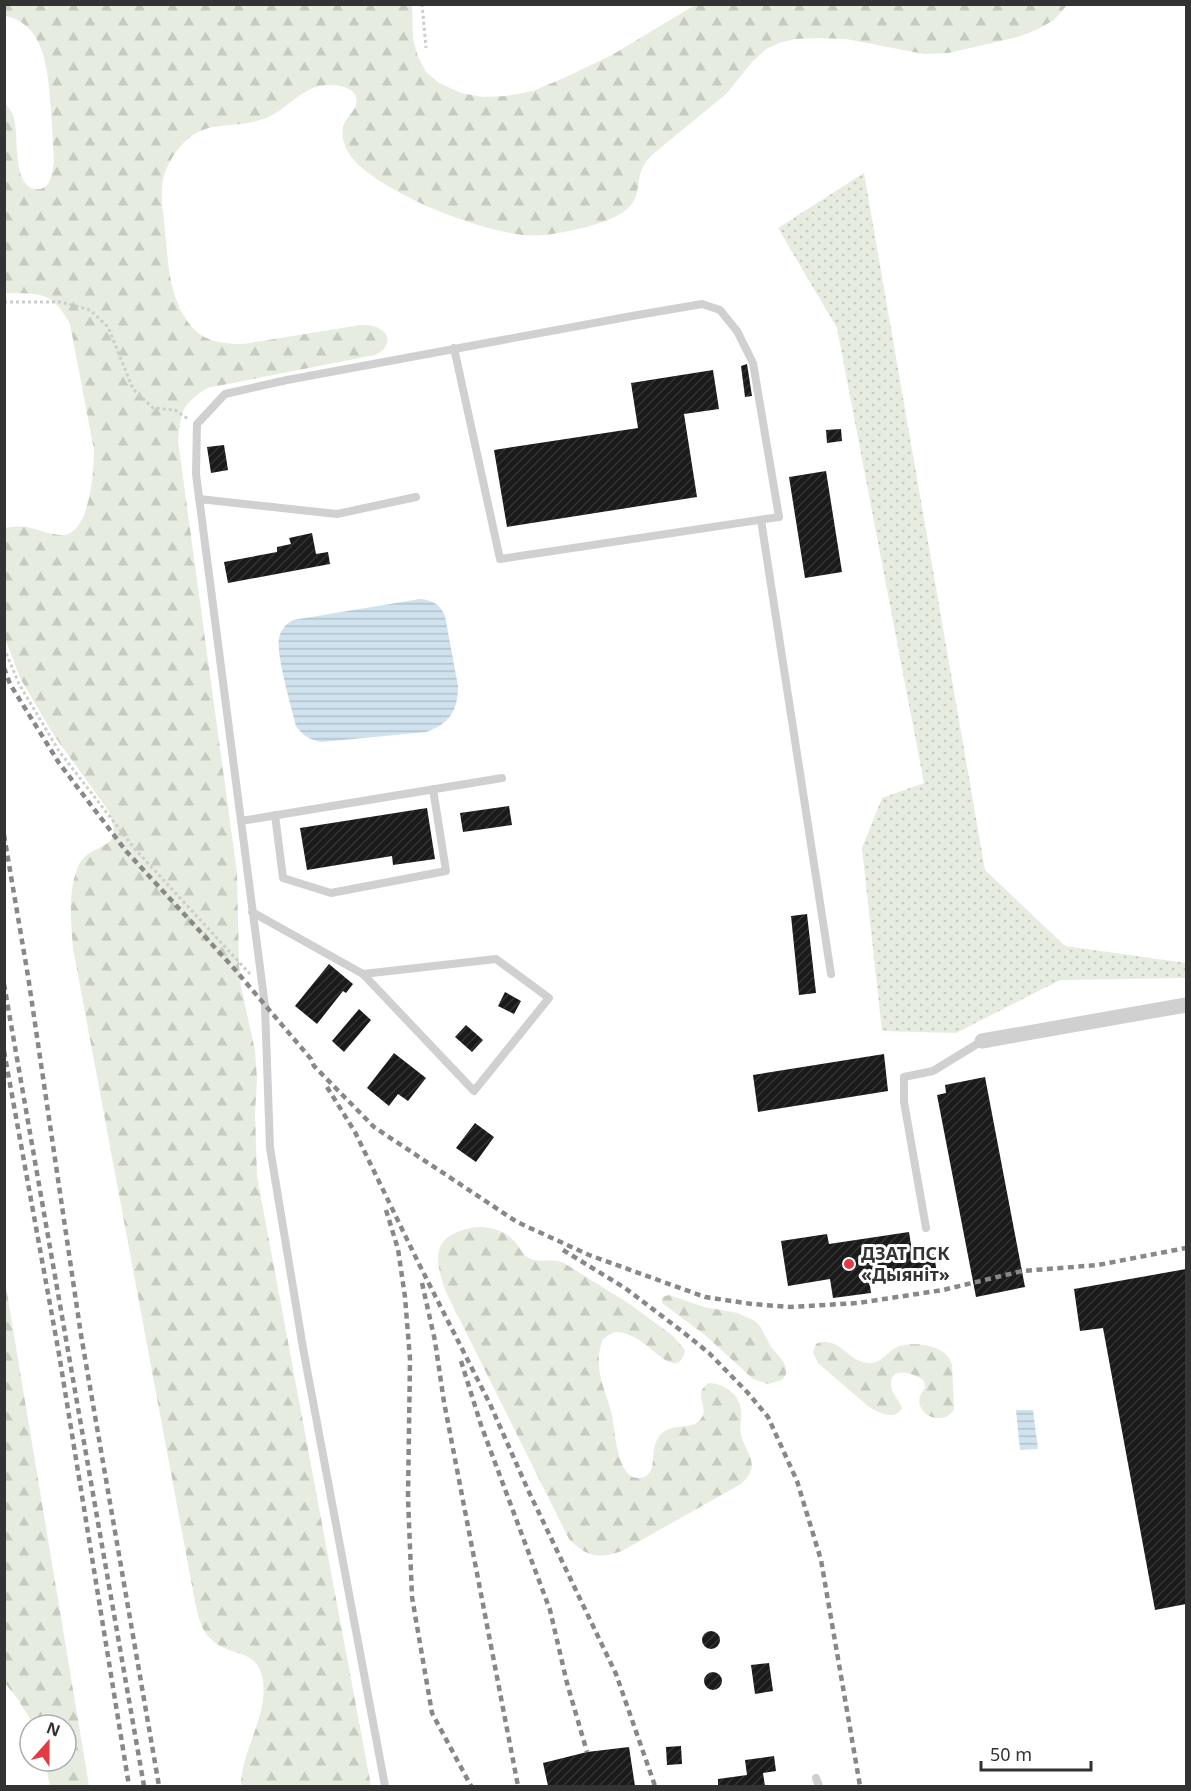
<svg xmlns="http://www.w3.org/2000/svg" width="1191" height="1791" font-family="'Noto Sans',sans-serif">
<defs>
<pattern id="green-dots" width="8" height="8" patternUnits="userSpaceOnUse" patternTransform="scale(1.5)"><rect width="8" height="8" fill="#e6ecdf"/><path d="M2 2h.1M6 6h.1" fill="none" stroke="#c6cbc0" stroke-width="1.8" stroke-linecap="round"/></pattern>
<pattern id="forest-firs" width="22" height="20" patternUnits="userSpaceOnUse" patternTransform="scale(1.5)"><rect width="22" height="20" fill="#e6ecdf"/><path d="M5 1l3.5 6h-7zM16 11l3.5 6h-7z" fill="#c6cbc0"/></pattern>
<pattern id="water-rules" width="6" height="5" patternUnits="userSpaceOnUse" patternTransform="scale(1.5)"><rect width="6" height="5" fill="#cfe2ee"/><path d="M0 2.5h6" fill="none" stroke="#b2c2cd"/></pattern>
<pattern id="building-hatch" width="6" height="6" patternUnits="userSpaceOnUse" patternTransform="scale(1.5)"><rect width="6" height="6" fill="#1a1a1a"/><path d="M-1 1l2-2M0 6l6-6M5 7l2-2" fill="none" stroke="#333"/></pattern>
</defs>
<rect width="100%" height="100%" fill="#fff"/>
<path fill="url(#green-dots)" d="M864 173 985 870 1065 946 1186 963V978L1060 980 956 1033 882 1031 862 848 882 798 924 783 837 328 778 228Z"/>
<path fill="url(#forest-firs)" d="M5 4 412 5 413 39 418 57 426 72 439 83 461 93 483 97 506 96 533 91 566 77 612 55 695 5H1067L1054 20 1036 30 1018 37 948 53 924 54 846 39 818 38 795 39 779 43 766 49 753 61 726 94 653 154C648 159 643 165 641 172 636 187 640 198 627 209 615 219 600 223 586 227 566 232 543 237 523 235 475 229 399 199 362 168 350 158 338 140 344 124 347 117 354 112 356 105 361 85 332 83 319 86 297 92 286 110 266 118 232 131 205 116 179 148 172 157 165 169 163 180 160 197 163 213 165 230 168 263 169 302 193 328 205 342 225 344 243 344L361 325C367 325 374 325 380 329 394 337 386 351 375 355L207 388C181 405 181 412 178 441L237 873 239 964 241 987 255 1050 257 1079 255 1113 257 1176 371 1786H241C241 1751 268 1717 263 1681 258 1647 231 1658 212 1640 202 1632 199 1619 196 1607L73 948C71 922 68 894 77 869 88 838 128 857 108 810L53 734 20 678 9 649 4 637 5 528C31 523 37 533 60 535 90 538 94 471 94 450L70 324C52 290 39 294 5 293V103C9 108 13 113 14 119 19 136 12 185 35 189 40 190 45 188 48 184 52 177 53 169 54 161 53 144 52 126 51 109 48 75 47 24 5 16Z
M476 1227C490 1227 505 1230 515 1242 520 1248 523 1256 531 1259 542 1263 552 1258 564 1263L631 1305 673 1336 685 1350C680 1378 658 1354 647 1346 639 1339 627 1332 616 1332 611 1333 607 1336 603 1339 592 1367 605 1388 612 1415 615 1430 617 1480 639 1478 657 1477 651 1457 655 1445 664 1418 688 1433 700 1420 712 1407 690 1395 709 1383 725 1384 740 1395 741 1411 742 1419 739 1427 741 1435 747 1456 762 1465 741 1484L622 1551C599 1559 586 1557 569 1539L446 1292C433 1257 432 1234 476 1227Z
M5 1281 89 1786H50L45 1761H66V1725H34L17 1698 5 1683Z
M669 1295 704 1307 738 1313 755 1321 760 1326 771 1347 783 1361 786 1368V1374L782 1380 768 1384 753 1379 705 1335 662 1303V1297Z
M821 1342C841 1340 849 1361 867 1363 882 1365 887 1350 900 1346 917 1341 948 1346 952 1365L954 1409C943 1430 905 1411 925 1388L924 1381C915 1373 889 1365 891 1386 892 1394 899 1400 902 1408 894 1421 880 1413 869 1407L818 1363 813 1352 816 1344Z"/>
<path fill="url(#water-rules)" d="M420 599C432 600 440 604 445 616L458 686C458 711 449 724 426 732L322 742C310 740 303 736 296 726 291 706 276 655 279 638 281 629 286 624 293 620Z
M1016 1410H1033L1038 1449 1020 1450Z"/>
<path fill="url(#building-hatch)" d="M747 364 752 396 745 397 741 366Z
M713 370 719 409 684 414 697 497 507 527 494 450 638 428 631 383Z
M841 429 842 441 827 443 826 430Z
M224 445 228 470 211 473 207 447Z
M826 471 842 572 805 578 789 477Z
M312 533 316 554 328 552 330 564 228 583 224 562 277 552V547L291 544 289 538Z
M509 806 512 825 463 832 460 813Z
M427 808 435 859 393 865 392 856 307 870 300 828Z
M807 914 816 993 799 995 791 916Z
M329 964 353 984 346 993 343 991 317 1024 295 1006Z
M505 992 521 1001 514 1014 498 1006Z
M359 1009 371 1020 344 1052 332 1041Z
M466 1025 483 1040 472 1052 455 1037Z
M394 1053 426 1078 408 1101 398 1094 389 1106 367 1088Z
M884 1054 888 1091 758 1112 753 1075Z
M985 1077 1025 1287 976 1297 937 1095 946 1093 945 1085Z
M475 1123 494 1137 476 1162 456 1148Z
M909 1232 912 1251 924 1249 925 1256 934 1254 937 1274 870 1285 871 1293 833 1298 830 1279 788 1286 781 1241 827 1234 829 1244Z
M1186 1269V1604L1155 1610 1103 1328 1080 1331 1074 1289Z
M702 1640a9 9 0 1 1 18 0a9 9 0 1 1-18 0Z
M769 1663 773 1691 755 1694 751 1665Z
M704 1681a9 9 0 1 1 18 0a9 9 0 1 1-18 0Z
M681 1746 682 1764 667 1765 666 1747Z
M629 1747 635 1786H548L543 1763 587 1752Z
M774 1756 776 1771 763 1773 765 1786H718V1779L747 1775 745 1760Z"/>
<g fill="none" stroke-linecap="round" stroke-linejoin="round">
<path stroke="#cdcdcd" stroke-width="3" stroke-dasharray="3 3" stroke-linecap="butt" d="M422 4 426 48
M4 302H61L90 310 108 327 133 389 153 408 175 410 188 419
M4 648 19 684 59 751 134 848 251 975"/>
<path stroke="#d0d0d0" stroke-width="8" d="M199 499 337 514 416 497
M761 520 831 974
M275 815 283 878 331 893 446 871 433 789
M241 821 502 778
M252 912 363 974 474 1091 549 998 496 959 363 974
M926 1228 904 1102V1077L933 1071 982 1041
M816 1778 819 1786
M385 1786 303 1348 270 1148 265 1006 196 474 197 424 225 394 287 380 632 316 702 304 720 310 737 331 753 363 779 517 500 559 454 348"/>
<path stroke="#d0d0d0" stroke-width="15" d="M982 1041 1186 1005"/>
<path stroke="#888" stroke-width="4.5" stroke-dasharray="6 4.5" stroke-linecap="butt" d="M4 668 10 684 59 763 126 851 231 965 311 1059 314 1066 374 1127 517 1222 589 1255 705 1297 752 1304 790 1307 858 1303 943 1290 1022 1271 1098 1265 1186 1248
M4 835 28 976 81 1335 159 1786
M4 984 144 1786
M4 1051 59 1354 129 1786
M327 1087 355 1132 418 1262 490 1404 528 1490 616 1674 655 1786
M386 1210 398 1249 405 1297 410 1359 408 1498 412 1597 432 1713 471 1786
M563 1250 625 1288 683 1332 709 1353 748 1393 768 1417 797 1481 821 1560 860 1786
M422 1283 435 1341 444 1402 518 1786
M461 1361 481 1425 550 1610 567 1683 587 1752"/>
</g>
<circle fill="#e63946" stroke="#fff" stroke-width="2" cx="849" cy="1264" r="6"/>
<g text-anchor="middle" stroke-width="6" stroke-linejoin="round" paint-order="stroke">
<g font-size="18" font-weight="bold" fill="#333" stroke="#fff" text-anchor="start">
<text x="861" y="1260">ДЗАТ ПСК<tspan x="861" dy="21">«Дыяніт»</tspan></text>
</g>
</g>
<rect width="1191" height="1791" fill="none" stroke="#333333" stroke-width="12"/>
<g transform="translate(48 1743) rotate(21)"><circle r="28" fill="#ffffff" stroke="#adadad" stroke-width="1.5"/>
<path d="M0-4.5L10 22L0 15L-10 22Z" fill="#e63946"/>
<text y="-9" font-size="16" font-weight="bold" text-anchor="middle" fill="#333333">N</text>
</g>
<path d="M981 1761v9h110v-9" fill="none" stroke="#333333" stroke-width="3"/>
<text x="990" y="1761" font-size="18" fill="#333333" stroke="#ffffff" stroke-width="4.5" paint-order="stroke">50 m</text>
</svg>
